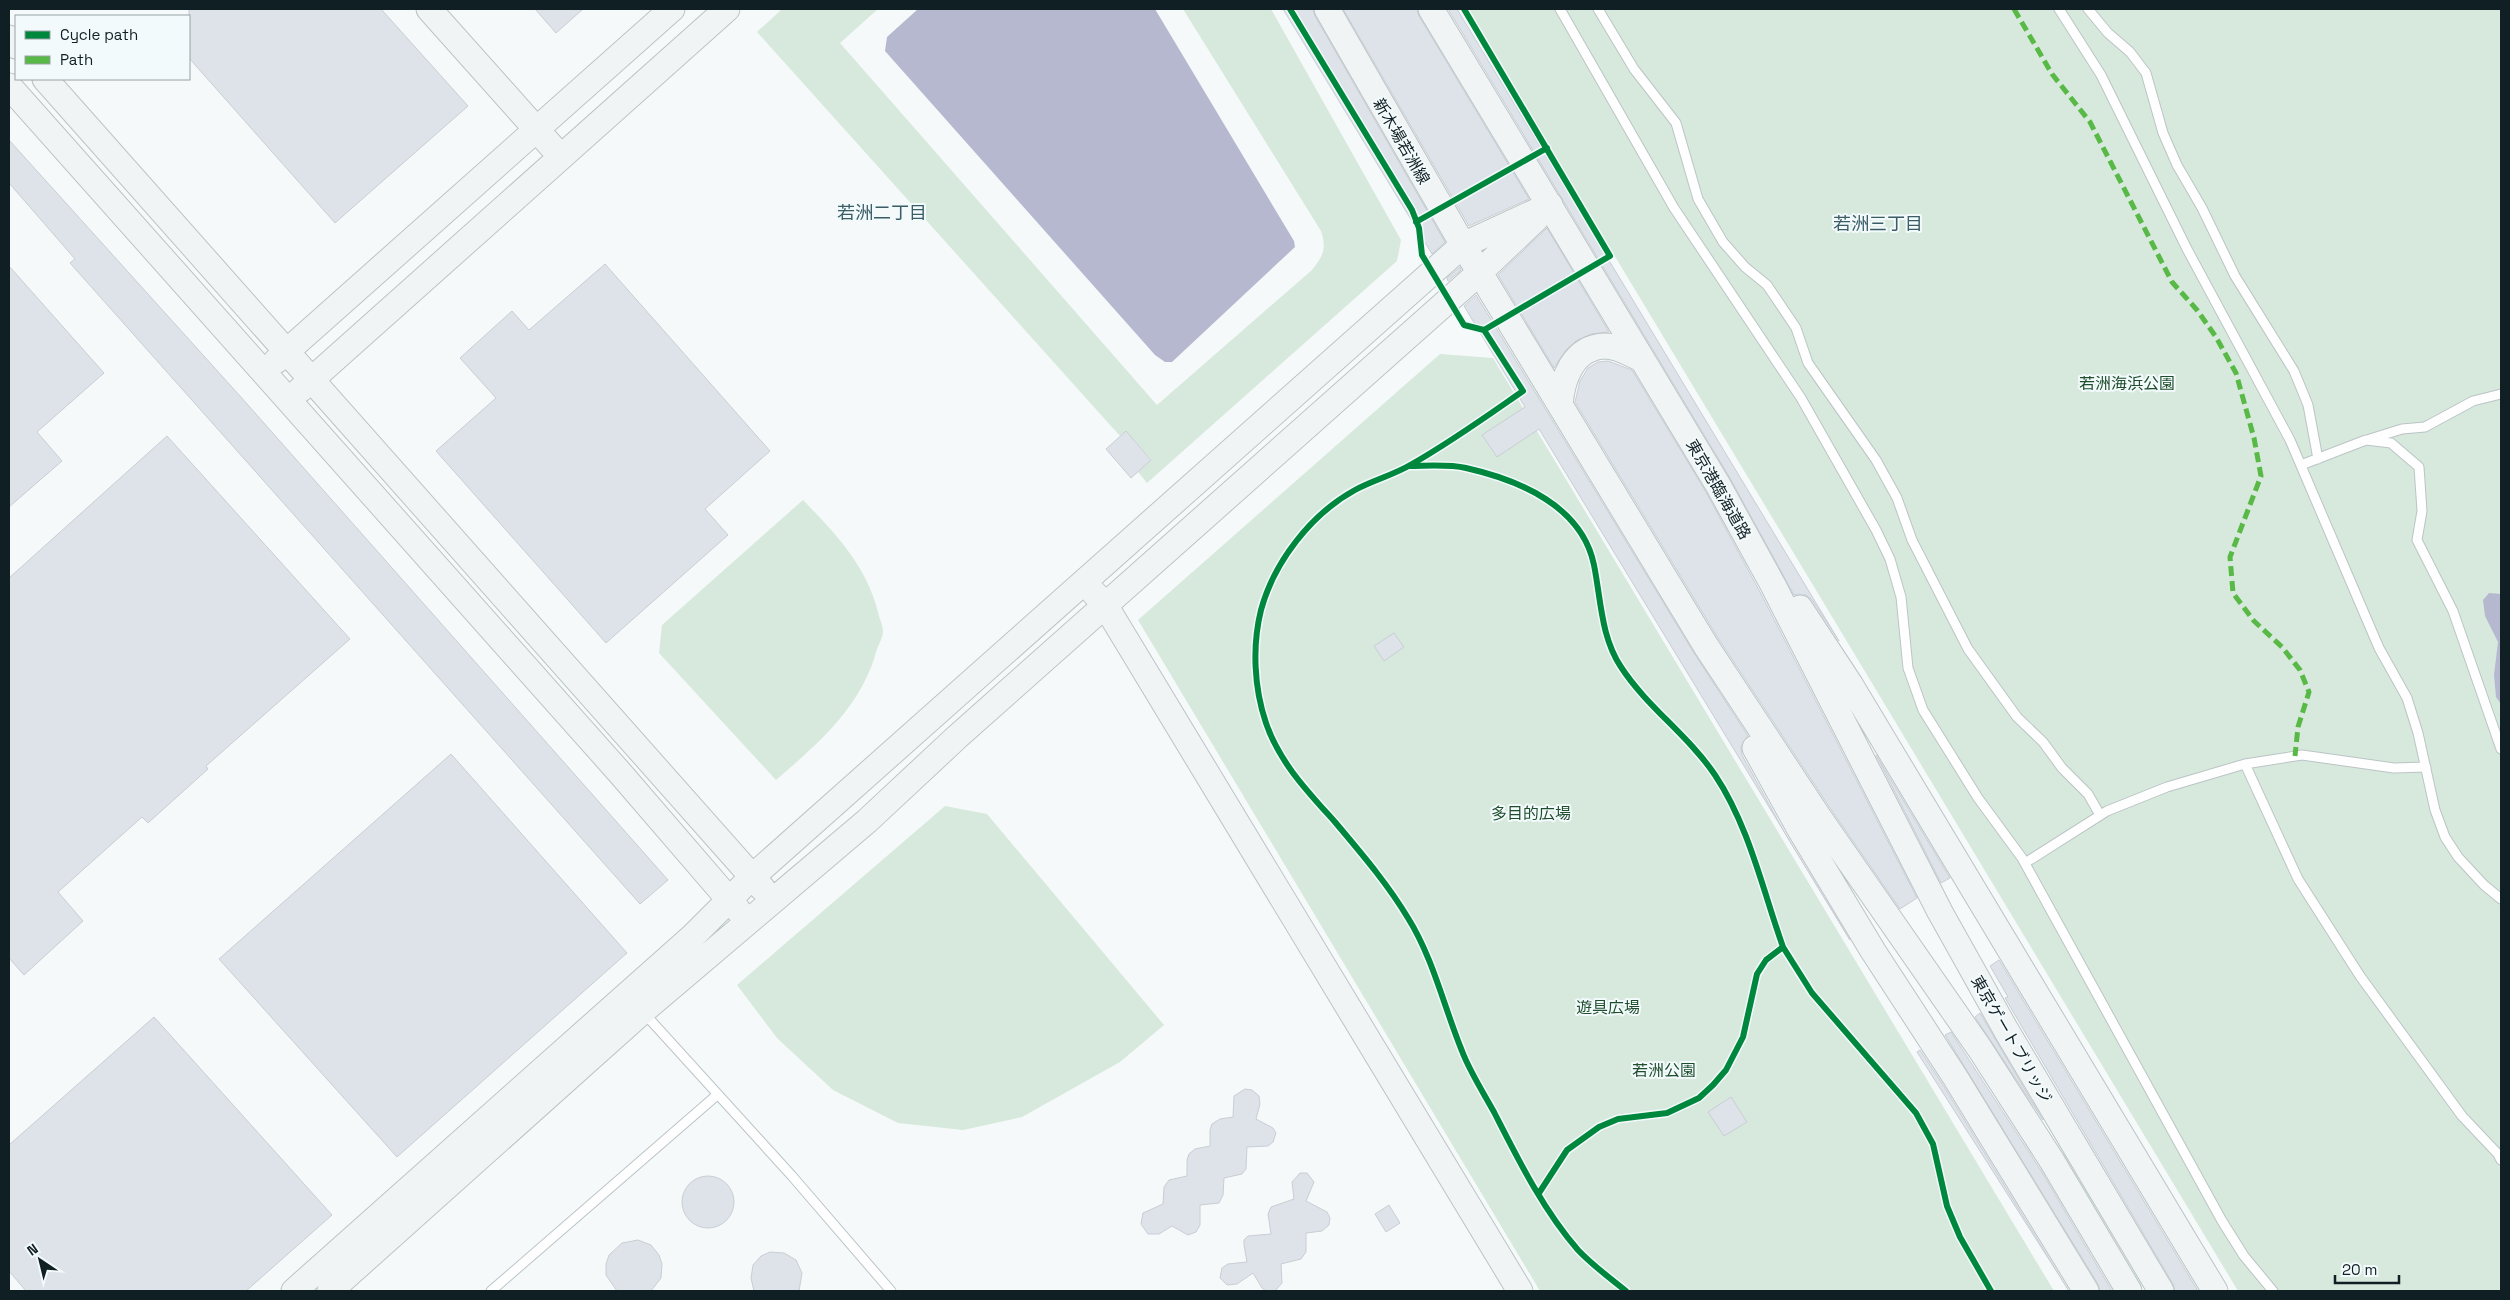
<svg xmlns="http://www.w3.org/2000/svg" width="2510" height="1300" font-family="'Space Grotesk','Noto Sans JP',sans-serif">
<rect width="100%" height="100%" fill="#f5f9fa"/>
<path fill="#d7e9dc" d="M782 9H878L840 43 1157 405 1312 270C1323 256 1327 249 1321 231L1183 9H1271L1401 240 1397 261 1147 483 1138 472 1151 459 1126 431 1120 436 757 32Z
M1466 9H2501V1291H2238Z
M1440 354 1493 358 2054 1291H1540L1138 620Z
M803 500C836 534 866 565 878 612 879 618 883 625 883 631 883 637 879 644 877 649 862 706 819 743 776 780L659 653 662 625Z
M945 806 987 814 1164 1025 1120 1062 1022 1117 963 1130 898 1123 833 1090 777 1038 737 985Z"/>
<path fill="#b5b8cf" d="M918 9H1155L1294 241 1295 247 1172 362H1165L1155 355 885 51 887 37Z
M2489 593 2501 594V704L2496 697 2494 675 2498 642 2485 616 2483 600Z"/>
<path fill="#dde3e8" stroke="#c8ced4" d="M189 9H381L468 106 335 223 189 58Z
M535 9H583L556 33Z
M1283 9H1313L1315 16 1445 242 1432 254Z
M1343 9H1417L1419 16 1529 199 1469 226Z
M1448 9H1457L1839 641 1812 600 1806 595H1794L1730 478Z
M9 140 240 396 668 880 640 904 70 263 75 259 9 183Z
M1547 228 1609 332 1591 334 1576 341 1566 350 1554 368 1498 275Z
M605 264 770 451 705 509 728 535 606 643 436 451 496 398 460 358 512 311 529 330Z
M9 266 104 373 37 432 62 461 9 507Z
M1460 267 1461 270 1448 281 1447 278Z
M1476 295 1694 653 1748 736 1741 747 1742 755 1786 835 1850 940 1539 429 1497 457 1482 435 1525 407 1464 306Z
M1608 361 1632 370 1706 492 1760 592 1917 898 1900 909 1830 808 1718 638 1575 402 1580 381 1588 368 1598 362Z
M1126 431 1151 460 1131 478 1106 449Z
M167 436 350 639 206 766 208 769 148 823 142 817 58 892 83 921 24 975 9 958V578Z
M1394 633 1404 647 1384 661 1374 646Z
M451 754 627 953 397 1157 219 959Z
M1876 755 1950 878 1941 883Z
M1999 960 2198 1291H2175L2173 1284 2005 998 2008 997 1990 966Z
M1980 1013 1994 1037 2043 1120 1975 1017Z
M154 1017 332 1215 246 1291H26L9 1271V1145Z
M1951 1032 2040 1169 2112 1291H2100L2098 1284 1945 1035Z
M1920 1050 1943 1085 2069 1291 1917 1052Z
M1245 1089 1252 1090 1259 1096 1260 1104 1256 1119 1273 1128 1276 1133 1273 1142 1268 1146 1247 1147 1246 1169 1242 1174 1224 1178 1223 1195 1219 1203 1200 1205V1225L1196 1232 1188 1235 1172 1226 1159 1234H1148L1141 1224 1143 1213 1163 1204 1164 1187 1169 1180 1187 1176V1160L1189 1154 1195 1149 1210 1146V1130L1212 1124 1220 1119 1233 1117 1234 1096Z
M1731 1097 1747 1122 1724 1136 1708 1112Z
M1300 1173H1307L1314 1182 1306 1201 1327 1212 1330 1218 1329 1225 1322 1231 1306 1233V1252L1301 1259 1281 1264 1282 1283 1275 1291H1266L1262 1288 1253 1273 1237 1284 1227 1285 1220 1278 1222 1268 1228 1264 1247 1262 1244 1245V1240L1248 1236 1271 1234 1268 1214 1271 1207 1294 1199 1292 1182Z
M682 1202a26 26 0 1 1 52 0a26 26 0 1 1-52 0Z
M1389 1205 1400 1223 1386 1232 1375 1214Z
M638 1240 651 1245 659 1255 662 1264 661 1278 651 1291H617L606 1275V1264L609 1255 622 1243Z
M770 1252 784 1253 796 1260 802 1273 799 1291H754L751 1278 753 1265 761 1256Z"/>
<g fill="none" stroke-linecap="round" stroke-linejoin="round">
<g stroke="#bbc4c6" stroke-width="11">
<path id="lane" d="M1560 9 1674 208 1801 398 1876 530 1890 559 1901 597 1908 668 1923 710 1978 798 2022 858 2222 1221 2244 1256 2273 1291
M1598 9 1634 69 1676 123 1698 199 1723 242 1745 267 1767 285 1796 328 1808 363 1876 460 1897 498 1912 540 1968 649 2017 717 2043 742 2062 768 2088 794 2100 815
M2059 9 2101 75 2187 249 2290 440 2379 648 2407 698 2418 733 2435 810 2445 837 2458 857 2484 885 2501 899
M2088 9 2108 33 2130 52 2146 73 2163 133 2177 165 2202 208 2235 276 2294 371 2308 405 2318 459
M2370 439 2402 429 2425 427 2473 401 2501 394
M2301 465 2366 440 2391 443 2419 467 2422 511 2417 540 2453 611 2501 749
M2245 764 2298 879 2360 976 2462 1116 2498 1154 2501 1160
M2025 863 2107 811 2167 787 2245 764 2302 755 2394 768 2426 767
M644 1013 792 1176 891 1291
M491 1291 717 1095"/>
</g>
<g stroke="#bbc4c6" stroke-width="27">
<path id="secondary" d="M429 9 561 157
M1327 9 1463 245 1706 646 1818 816 1980 1049 2052 1161 2129 1291
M1431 9 1718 485 1773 585 1940 912 2006 1030 2161 1291
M9 38 16 46
M45 79 763 889
M9 86 620 773 738 910
M276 361 672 9
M300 390 727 9
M1560 405C1562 379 1573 347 1605 346 1618 346 1630 354 1642 359
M1094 593 1105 605 1520 1291
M1800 608 1850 684 2215 1291
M1755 748 1799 828 1873 951 1955 1077 2086 1291
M294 1291 693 936 752 877 1463 245 1550 205
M330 1291 643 1011 867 821 957 737 1479 273 1536 219"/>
</g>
<use href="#lane" stroke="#fefefe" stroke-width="9"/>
<use href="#secondary" stroke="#f0f4f4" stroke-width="25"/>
<path stroke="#58b947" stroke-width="5" stroke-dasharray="10 5" stroke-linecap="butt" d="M2014 9 2052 74 2090 122 2172 282 2197 310 2216 337 2236 373 2254 438 2261 476 2230 557 2233 593 2254 621 2282 647 2300 670 2309 692 2298 727 2295 756"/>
<g stroke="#f3fafc" stroke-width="9">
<path id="cycleway" d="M1290 9 1412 210 1419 228 1422 255 1464 325 1484 330 1523 391C1487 416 1451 442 1412 464 1394 475 1373 480 1355 490 1311 514 1274 562 1261 610 1252 646 1254 688 1266 723 1279 762 1308 792 1335 822 1361 853 1387 883 1408 918 1433 958 1444 1007 1462 1051 1470 1072 1483 1092 1494 1112 1518 1159 1543 1210 1578 1250 1592 1265 1610 1278 1626 1291
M1464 9 1610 256 1484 330
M1416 222 1547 148
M1409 466C1427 466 1448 464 1466 468 1519 480 1582 506 1594 565 1601 600 1601 637 1621 667 1647 707 1688 735 1715 775 1749 826 1763 891 1783 947L1766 960 1757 974 1743 1037 1726 1070 1713 1085 1699 1098 1667 1113 1618 1119 1599 1127 1567 1150 1539 1193
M1783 947 1812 993 1916 1113 1933 1144 1947 1206 1960 1237 1991 1291"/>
</g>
<use href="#cycleway" stroke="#00873e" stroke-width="6"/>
</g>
<g text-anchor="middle" stroke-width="4" stroke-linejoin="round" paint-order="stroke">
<g font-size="16" fill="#101f23" stroke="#f3fafc">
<text transform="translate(1402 141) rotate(60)" y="6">新木場若洲線</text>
<text transform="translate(1719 489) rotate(60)" y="6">東京港臨海道路</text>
<text transform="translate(2012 1039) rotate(60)" y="6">東京ゲートブリッジ</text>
</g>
<g font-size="16" fill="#1f4e2d" stroke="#f3fafc">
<text x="2127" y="389">若洲海浜公園</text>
<text x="1531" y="819">多目的広場</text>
<text x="1608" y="1013">遊具広場</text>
<text x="1664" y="1076">若洲公園</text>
</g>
<g font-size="18" fill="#395c65" stroke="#f3fafc">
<text x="882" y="219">若洲二丁目</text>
<text x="1878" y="230">若洲三丁目</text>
</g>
</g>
<rect width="2510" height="1300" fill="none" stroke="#101f23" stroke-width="20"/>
<rect x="15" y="15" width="175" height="65" fill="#f3fafc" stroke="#98a2a5"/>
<rect x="25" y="31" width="25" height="8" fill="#00873e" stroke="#98a2a5"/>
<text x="60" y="40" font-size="15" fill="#101f23">Cycle path</text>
<rect x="25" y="56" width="25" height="8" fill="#58b947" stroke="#98a2a5"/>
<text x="60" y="65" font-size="15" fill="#101f23">Path</text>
<g transform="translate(40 1260) rotate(325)" stroke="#f3fafc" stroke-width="4" paint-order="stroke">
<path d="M0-4L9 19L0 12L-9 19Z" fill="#101f23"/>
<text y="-8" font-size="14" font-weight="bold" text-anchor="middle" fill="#101f23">N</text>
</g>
<path d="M2335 1275v8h64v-8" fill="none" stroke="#101f23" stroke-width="2.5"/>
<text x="2342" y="1275" font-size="15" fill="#101f23" stroke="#f3fafc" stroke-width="4" paint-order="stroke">20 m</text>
</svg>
